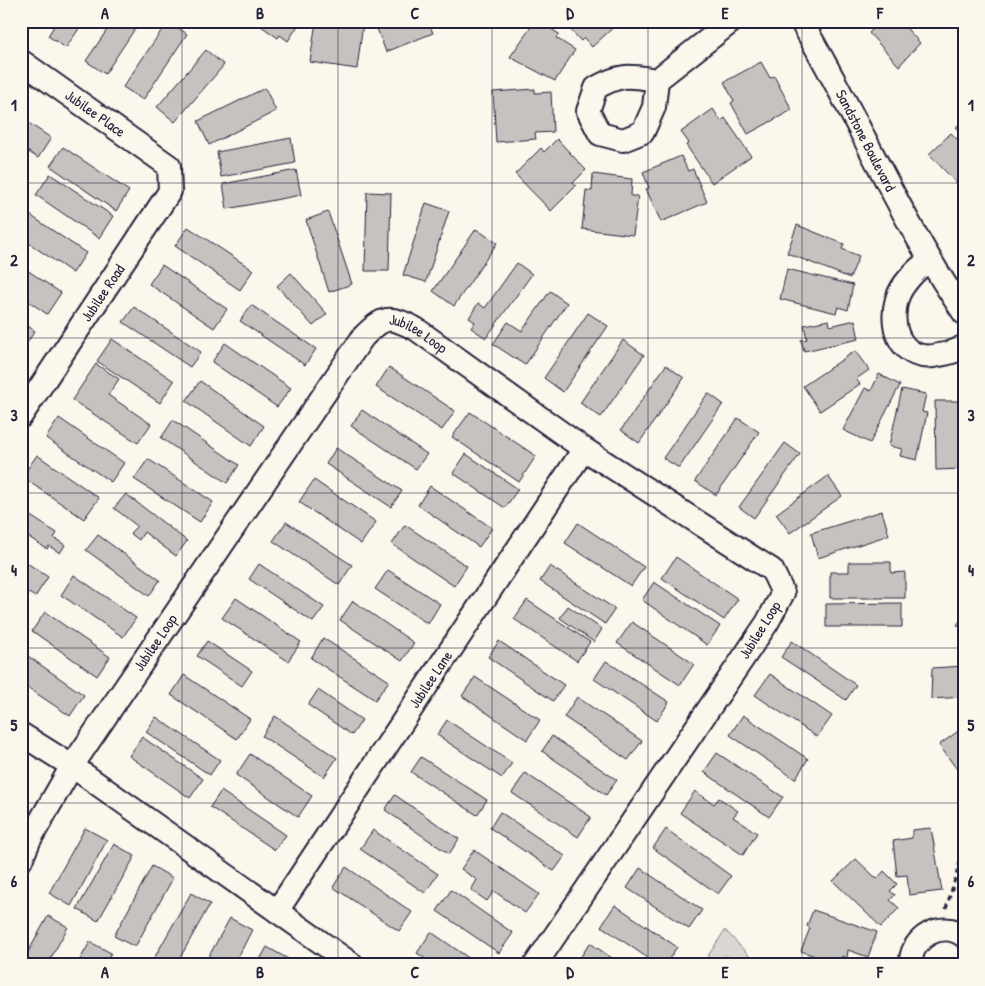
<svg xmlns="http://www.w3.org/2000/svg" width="985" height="986" font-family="'Patrick Hand',sans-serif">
<defs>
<pattern id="park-tufts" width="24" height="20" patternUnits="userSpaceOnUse" patternTransform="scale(1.25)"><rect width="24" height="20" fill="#dbd8d3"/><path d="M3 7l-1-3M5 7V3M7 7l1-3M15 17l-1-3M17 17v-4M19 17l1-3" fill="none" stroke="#bcb9b6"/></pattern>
</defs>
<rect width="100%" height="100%" fill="#fbf7ec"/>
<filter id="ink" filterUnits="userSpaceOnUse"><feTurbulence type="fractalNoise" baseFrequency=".02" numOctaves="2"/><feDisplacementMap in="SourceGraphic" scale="10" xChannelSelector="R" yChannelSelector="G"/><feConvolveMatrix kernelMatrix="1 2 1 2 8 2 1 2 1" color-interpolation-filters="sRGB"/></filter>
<g filter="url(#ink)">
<path fill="url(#park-tufts)" stroke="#7e7d87" d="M725 930 758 965H702Z"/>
<path fill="#c6c2c0" stroke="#22223b" d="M57 21H84L66 48 48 36Z
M113 21H140L105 74 86 61Z
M168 21 187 34 143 100 123 87Z
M254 21H301L288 41 280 35 278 38Z
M316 21 363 23 357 69 310 62Z
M374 21H428L433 33 386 52Z
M535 21H539L559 34 556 38 575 50 555 81 510 57Z
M562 21H620L592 47 584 38 581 41Z
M866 21H900L920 43 899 66 869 33 873 29Z
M206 50 224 65 175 122 157 107Z
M761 62 770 78 774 76 792 110 748 134 731 103 734 101 724 82Z
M265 88 276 111 209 145 198 121Z
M535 89V93L551 92 553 132 535 133 536 139 496 142 493 92Z
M713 109 721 121 725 118 751 156 712 183 686 145 689 143 681 132Z
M21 118 51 138 38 158 21 147Z
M964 120V135L956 127Z
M951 133 964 146V191L929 154Z
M291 138 295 163 221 177 217 152Z
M557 139 586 170 573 183 576 186 551 211 515 174 541 148 544 152Z
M63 147 129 191 116 211 50 166Z
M681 156 688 171 693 169 707 202 661 222 646 189 649 188 643 172Z
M296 170 301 195 227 209 223 184Z
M50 174 113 216 99 238 36 195Z
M593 174 632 179 631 196H638L633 235 582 229 586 190 592 191Z
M367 192 391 193 389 271H365Z
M426 203 449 211 426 282 403 275Z
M21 209 86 253 73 273 21 238Z
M328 212 352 284 329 292 306 220Z
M797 225 844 244 842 249 859 256 850 278 787 253Z
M188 227 253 270 240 290 175 246Z
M476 229 497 243 454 306 433 291Z
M517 263 532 274 486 338 471 328 475 322 469 318 478 303 485 308Z
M162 265 227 309 214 328 149 284Z
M21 266 61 293 47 314 21 296Z
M787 269 853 285 848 310 838 307 836 313 780 299Z
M291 273 327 314 313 326 277 286Z
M550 291 567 303 525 365 493 344 508 322 522 331Z
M251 305 316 349 305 365 240 321Z
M134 307 201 352 190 367 123 322Z
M588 313 608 326 563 392 544 378Z
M829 320 830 326 855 320 859 339 804 351 801 340 807 339 804 325Z
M21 321 35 331 22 350H21Z
M112 339 174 381 160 403 97 361Z
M623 340 644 355 601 417 580 403Z
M225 343 291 388 277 407 212 362Z
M855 351 869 370 856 379 860 384 820 411 803 386Z
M96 364 119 379 108 395 151 424 138 443 72 400Z
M666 365 684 378 639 443 621 430Z
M389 367 455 411 442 430 376 387Z
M879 374 900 385 870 443 843 430 865 388 871 391Z
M200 381 264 426 251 446 186 401Z
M902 389 926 394 922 412 927 413 917 460 900 456 902 449 889 446Z
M708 393 723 404 679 468 663 458Z
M935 401H960V413H964V469L936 470Z
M362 410 427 454 416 469 351 426Z
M470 412 536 456 519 482 452 437Z
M59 418 124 463 111 482 46 438Z
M738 418 759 432 716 495 695 481Z
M173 420 239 465 227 483 161 438Z
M785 443 800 454 754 518 739 507Z
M336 448 402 491 391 507 326 464Z
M466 454 518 489 505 508 453 473Z
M37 455 99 498 84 519 22 477Z
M148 459 213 502 200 522 134 479Z
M828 476 842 496 790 533 776 514Z
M314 480 376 522 361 544 299 502Z
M430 486 492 528 479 547 418 505Z
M126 494 187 541 176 556 144 532 139 540 130 533 137 526 114 508Z
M21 510 57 533 54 538 65 545 60 553 49 546 47 549 21 532Z
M882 511 889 535 818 558 811 533Z
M286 522 352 565 339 585 273 541Z
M578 523 644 567 631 586 565 543Z
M405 525 467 566 454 586 392 544Z
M98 535 160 580 149 596 86 550Z
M676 557 738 599 724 620 662 578Z
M21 559 48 577 35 597 21 588Z
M849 562H891V573L905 572V598H830V572H849Z
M259 564 324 607 313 622 249 579Z
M550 566 615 609 605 624 540 581Z
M388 570 440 604 428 624 375 589Z
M74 575 136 618 123 637 61 595Z
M654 582 720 626 707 645 642 600Z
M236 598 301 642 288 661 222 618Z
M527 600 590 642 577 661 514 619Z
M353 601 414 643 402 661 340 620Z
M902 603V627H826V604Z
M568 606 602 629 594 642 560 618Z
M45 612 110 657 97 676 32 631Z
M964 615V629L957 625Z
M632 622 694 664 680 685 617 643Z
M323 638 389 681 375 700 311 658Z
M207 641 252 671 242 686 197 656Z
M499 641 564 685 553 701 488 657Z
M792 641 856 685 846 700 781 657Z
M22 652 84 695 70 716 21 683Z
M606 661 669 702 657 721 594 679Z
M964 666V697L931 699 932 668Z
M770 674 832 716 817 737 755 695Z
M184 675 250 719 237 739 171 695Z
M475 677 540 720 527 740 462 696Z
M318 690 362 720 352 735 308 705Z
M577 697 642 741 628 760 564 717Z
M743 715 808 759 795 779 730 735Z
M275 716 337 758 324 777 262 736Z
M156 717 220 760 210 775 146 732Z
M447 720 512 763 502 778 437 735Z
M964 727V768L959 772 939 745Z
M552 736 617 780 606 795 542 751Z
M142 737 203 779 190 798 129 756Z
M717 753 783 797 769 817 704 772Z
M250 754 312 796 298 817 236 775Z
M421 757 487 800 477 815 411 772Z
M525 773 591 817 578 837 512 793Z
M221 791 286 835 275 850 210 807Z
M695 791 714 804 719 798 738 811 733 817 757 833 743 855 680 813Z
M395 795 459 839 449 854 385 810Z
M500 812 565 856 554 871 490 828Z
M85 828 107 840 71 906 49 893Z
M931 828 942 891 909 895 907 875 897 876 893 841 912 838V830Z
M666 829 731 876 718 894 653 848Z
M373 830 438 874 425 893 360 849Z
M114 844 135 856 98 921 77 909Z
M474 850 539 894 525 913 494 891 487 901 471 890 477 880 461 869Z
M856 859 877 879 884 871 897 884 890 891 895 895 890 900 899 908 881 927 833 881Z
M152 866 173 878 135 947 114 936Z
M346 867 412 912 399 931 333 887Z
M640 868 702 910 689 929 627 888Z
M451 890 513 933 499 953 437 911Z
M191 893 210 904 176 965H158L152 962Z
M615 905 677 947 665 965H658L601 926Z
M813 910 877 932 868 957 848 950 847 958 842 956 839 965 801 951 810 928 807 926Z
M48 916 68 927 47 965H21Z
M230 918 252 930 234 965H204Z
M431 932 479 965H434L417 953Z
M90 942 111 953 104 965H77Z
M590 943 622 965H575Z
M267 947 290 960 288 965H257Z"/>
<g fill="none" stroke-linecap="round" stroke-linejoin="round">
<g stroke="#22223b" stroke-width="26">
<g id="minor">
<path id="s1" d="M801 21C858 118 901 221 964 313"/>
<path id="s2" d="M21 61 169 166 170 191 21 416"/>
<path d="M657 80C630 76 621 73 596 88L588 111 600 134 623 140 643 132 654 107 657 80 732 21"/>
<path d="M929 261C917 268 901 285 897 299 888 329 903 364 939 355 947 354 957 351 964 346"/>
<path d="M21 734 72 766 353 965"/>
<path id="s3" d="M21 860 30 839 72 766 363 337C384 316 389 315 416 329L584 449 772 570 783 593 767 623 535 965"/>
<path id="s4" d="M277 911 584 449"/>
<path d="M911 965C909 938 942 919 964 936"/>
</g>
</g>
<path stroke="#22223b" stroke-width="3" stroke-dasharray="5 4" stroke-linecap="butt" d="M946 909 964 849"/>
<use href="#minor" stroke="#fbf7ec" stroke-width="22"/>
</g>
</g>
<path fill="none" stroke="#22223b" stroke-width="1" stroke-opacity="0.55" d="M182 21V965M338 21V965M492 21V965M648 21V965M802 21V965M21 183H964M21 338H964M21 493H964M21 648H964M21 803H964"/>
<g text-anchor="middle" stroke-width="4.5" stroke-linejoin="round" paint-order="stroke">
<g font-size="15" fill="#22223b" stroke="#fbf7ec">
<text dy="5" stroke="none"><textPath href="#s2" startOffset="91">Jubilee Place</textPath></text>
<text dy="5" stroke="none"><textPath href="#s1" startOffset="136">Sandstone Boulevard</textPath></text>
<text transform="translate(103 293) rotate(-56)" y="5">Jubilee Road</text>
<text dy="5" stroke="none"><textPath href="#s3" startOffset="690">Jubilee Loop</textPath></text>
<text transform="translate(760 630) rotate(-58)" y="5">Jubilee Loop</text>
<text dy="5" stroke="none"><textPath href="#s3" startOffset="256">Jubilee Loop</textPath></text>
<text dy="5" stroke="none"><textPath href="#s4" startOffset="278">Jubilee Lane</textPath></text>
</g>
</g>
<rect width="985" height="986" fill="none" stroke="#fbf7ec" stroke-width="55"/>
<rect x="28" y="28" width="930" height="930" fill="none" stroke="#22223b" stroke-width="2"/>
<g font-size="16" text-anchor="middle" font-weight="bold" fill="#22223b">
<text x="105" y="19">A</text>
<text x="260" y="19">B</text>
<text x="415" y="19">C</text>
<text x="570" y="19">D</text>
<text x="725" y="19">E</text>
<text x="880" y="19">F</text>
<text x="14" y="111">1</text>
<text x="971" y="111">1</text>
<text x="14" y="266">2</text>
<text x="971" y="266">2</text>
<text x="14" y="421">3</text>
<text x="971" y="421">3</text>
<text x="14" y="576">4</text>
<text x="971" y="576">4</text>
<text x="14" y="731">5</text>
<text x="971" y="731">5</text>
<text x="14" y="887">6</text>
<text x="971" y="887">6</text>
<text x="105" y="978">A</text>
<text x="260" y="978">B</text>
<text x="415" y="978">C</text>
<text x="570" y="978">D</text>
<text x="725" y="978">E</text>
<text x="880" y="978">F</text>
</g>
</svg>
